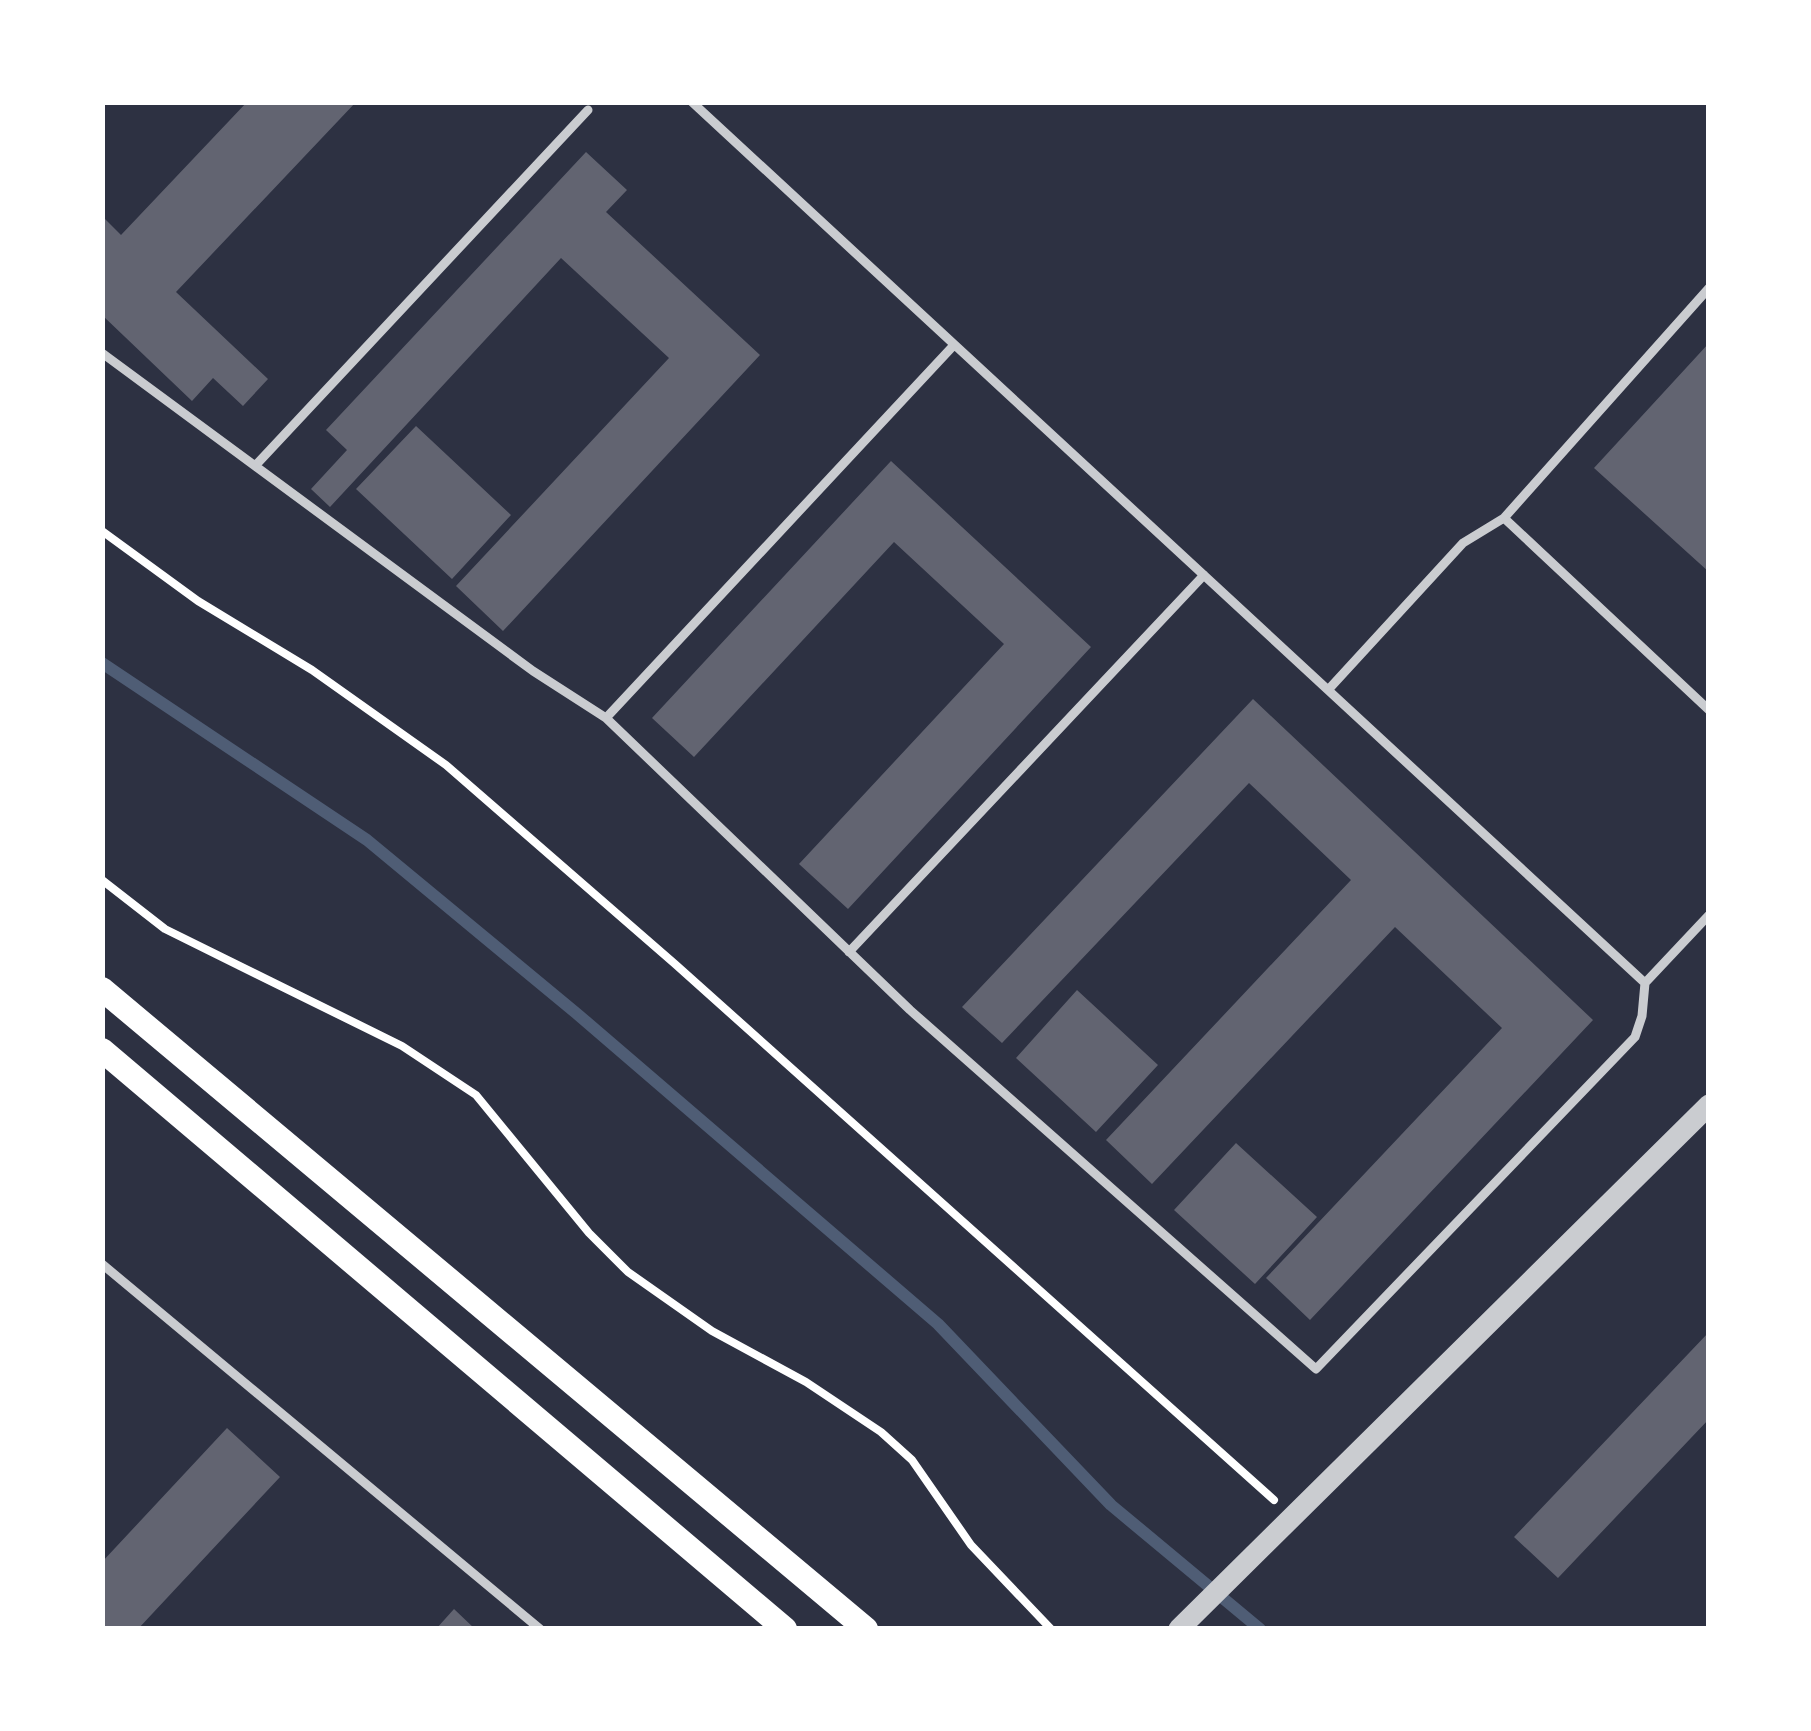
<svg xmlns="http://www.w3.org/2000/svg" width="1811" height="1731" font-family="'Space Grotesk',sans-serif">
<rect width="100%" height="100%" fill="#2d3142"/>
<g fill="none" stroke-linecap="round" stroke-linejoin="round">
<path stroke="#4f5d75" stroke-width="12" d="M102 663 367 840 576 1013 938 1324 1111 1505 1260 1629"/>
</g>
<path fill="#626471" d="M247 102H356L176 292 268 379 243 406 213 378 192 401 102 315V216L121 235Z
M586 152 627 190 606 212 760 355 503 631 456 586 669 358 561 258 330 507 311 489 347 450 326 430Z
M1709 343V572L1594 468Z
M416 426 511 515 452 579 356 489Z
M891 461 1091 647 848 909 799 864 1004 644 894 542 694 757 652 718Z
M1253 699 1593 1020 1310 1320 1266 1278 1502 1028 1395 927 1152 1184 1106 1140 1351 880 1249 783 1002 1043 962 1007Z
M1077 990 1158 1065 1096 1132 1016 1058Z
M1236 1143 1317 1217 1255 1284 1174 1210Z
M1709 1332V1419L1558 1578 1514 1537Z
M227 1428 280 1477 138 1629H102V1562Z
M454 1609 475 1629H436Z"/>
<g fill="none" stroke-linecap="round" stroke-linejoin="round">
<path stroke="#fff" stroke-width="8" d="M102 531 198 601 312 670 446 765 675 964 1274 1500
M102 880 165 929 402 1046 476 1095 589 1233 628 1272 712 1331 806 1382 881 1432 912 1460 971 1545 1051 1629"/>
<path stroke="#caccd0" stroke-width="9" d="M692 102 1645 983 1709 915
M102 353 533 671 606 718 910 1010 1316 1369 1635 1037 1642 1016 1645 983
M255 466 588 110
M1504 518 1709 288
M1328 690 1463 543 1504 518 1709 710
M606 718 954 345
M849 952 1204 575
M102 1264 540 1629"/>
<path stroke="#caccd0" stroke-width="21" d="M1179 1629 1709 1105"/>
<path stroke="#fff" stroke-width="24" d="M102 989 866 1629
M102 1050 785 1629"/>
</g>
<rect width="1811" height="1731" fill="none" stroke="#ffffff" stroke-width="210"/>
</svg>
